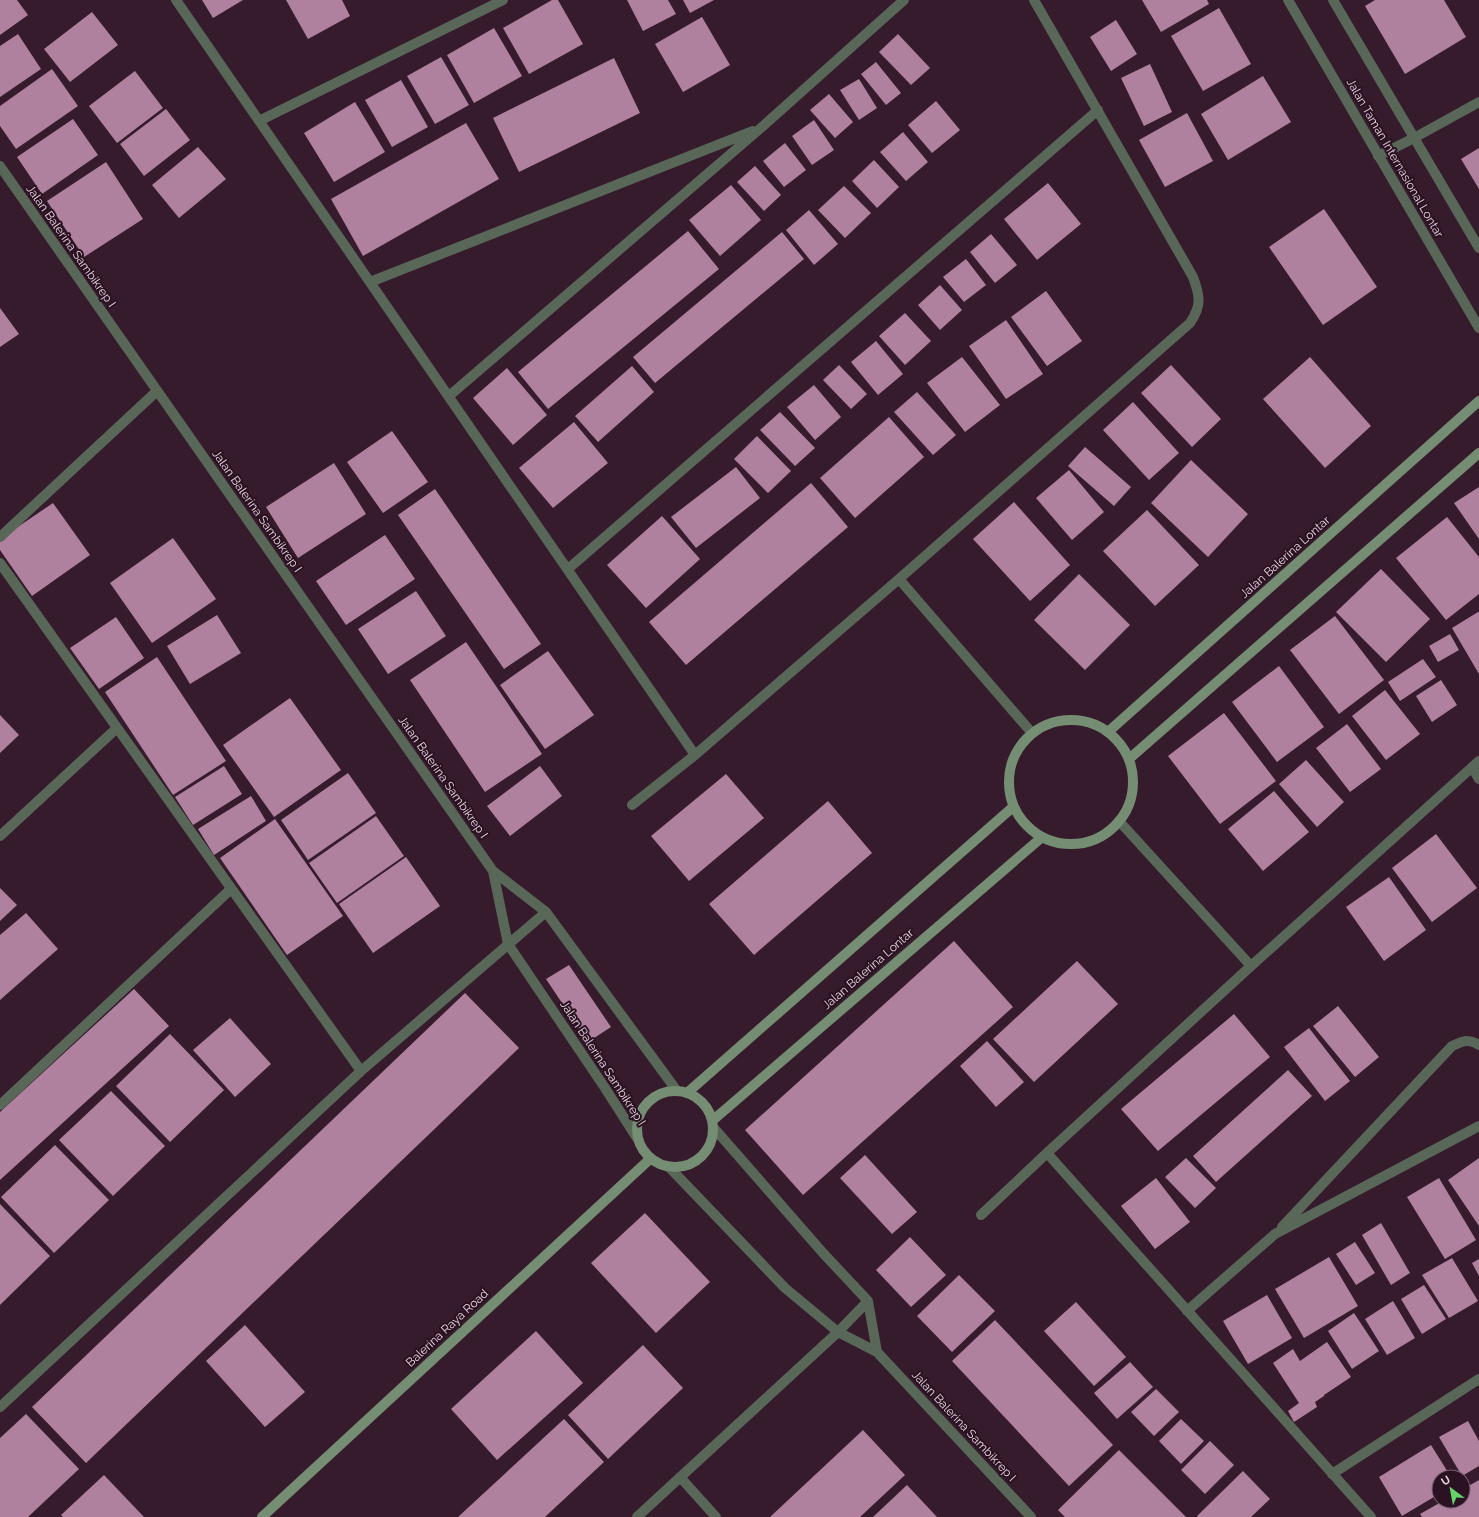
<svg xmlns="http://www.w3.org/2000/svg" width="1479" height="1517" font-family="Raleway,sans-serif">
<rect width="100%" height="100%" fill="#351b2b"/>
<path fill="#b0819e" d="M0 0H17L28 15 0 35Z
M202 0H243L213 18Z
M286 0H342L350 16 308 39Z
M552 0H558L583 44 529 74 503 28Z
M627 0H668L676 14 643 31Z
M683 0H714L690 13Z
M1142 0H1207L1209 4 1161 32Z
M1375 0H1444L1466 37 1405 74 1365 6Z
M1219 8 1251 64 1203 91 1171 36Z
M92 12 118 45 70 82 44 49Z
M702 17 730 65 683 92 655 44Z
M1116 20 1137 54 1111 71 1090 37Z
M494 28 522 76 474 103 447 55Z
M18 34 41 69 0 97V46Z
M898 34 930 68 911 85 879 52Z
M441 57 469 105 435 124 407 76Z
M614 58 640 113 519 172 493 118Z
M876 62 901 93 886 105 861 74Z
M1150 64 1172 112 1144 126 1121 78Z
M52 69 78 106 16 149 0 126V106Z
M135 71 163 108 117 143 89 106Z
M1263 76 1291 122 1228 160 1201 114Z
M859 79 877 108 859 120 840 90Z
M401 80 428 127 392 147 365 100Z
M829 94 853 122 835 138 810 110Z
M936 101 960 130 932 153 908 125Z
M355 102 385 152 334 182 304 133Z
M166 109 190 140 144 176 120 144Z
M1187 113 1213 161 1165 187 1139 140Z
M73 119 98 155 42 194 17 157Z
M814 120 834 150 812 165 792 136Z
M466 123 499 179 363 256 331 199Z
M903 132 928 162 906 181 880 152Z
M785 143 806 170 784 187 763 161Z
M198 147 226 179 179 218 152 185Z
M1479 148V189L1461 159Z
M874 160 899 187 877 208 852 181Z
M106 162 143 219 84 257 47 201Z
M755 166 781 195 764 211 737 182Z
M1048 183 1081 224 1037 260 1004 219Z
M731 185 761 220 720 256 689 220Z
M844 186 871 213 845 238 818 210Z
M1324 209 1377 287 1323 325 1269 247Z
M809 210 838 244 814 265 786 230Z
M688 231 719 269 548 409 518 372Z
M782 232 804 259 655 383 633 357Z
M991 234 1017 265 995 283 970 252Z
M966 259 986 285 964 302 943 277Z
M940 285 962 310 940 330 918 305Z
M1046 291 1082 341 1047 366 1011 317Z
M0 308 19 334 0 347Z
M905 313 931 341 905 365 879 336Z
M1006 320 1043 374 1006 399 969 346Z
M876 341 903 374 878 395 851 362Z
M962 357 1000 405 965 432 927 383Z
M1310 357 1371 426 1325 468 1263 399Z
M839 365 867 394 851 409 823 380Z
M1171 365 1221 419 1192 447 1141 393Z
M632 366 654 392 598 442 575 416Z
M507 368 547 415 513 445 473 398Z
M814 385 841 417 815 440 787 407Z
M917 392 956 435 933 455 894 412Z
M1133 402 1179 453 1149 480 1103 430Z
M780 412 815 448 795 466 760 430Z
M889 417 924 457 855 518 820 478Z
M574 422 608 463 553 508 519 468Z
M392 431 428 482 383 513 347 462Z
M757 436 791 471 768 493 734 459Z
M1085 447 1131 487 1114 506 1068 466Z
M1191 460 1248 514 1208 557 1151 503Z
M334 463 366 514 298 558 266 507Z
M736 467 760 498 696 548 671 517Z
M1069 470 1104 512 1072 540 1036 498Z
M811 483 848 527 686 665 649 622Z
M1479 487V539L1454 503Z
M435 489 541 644 504 669 398 515Z
M1014 502 1070 565 1030 601 973 539Z
M53 503 90 555 32 596 0 550V539Z
M1147 510 1199 565 1155 606 1103 551Z
M662 516 700 559 646 608 607 565Z
M1447 517 1479 557V594L1446 620 1396 558Z
M385 535 415 579 346 625 316 581Z
M173 538 216 599 152 643 110 583Z
M1381 569 1430 619 1386 662 1336 612Z
M1079 574 1130 625 1085 670 1034 620Z
M416 591 446 636 388 674 358 629Z
M1478 612 1479 613V674L1452 628Z
M217 615 241 653 190 684 167 646Z
M1335 616 1384 680 1339 714 1290 650Z
M116 617 144 658 99 689 70 648Z
M1450 634 1459 650 1438 662 1429 646Z
M466 642 542 754 485 792 410 680Z
M548 651 594 715 545 749 500 685Z
M157 657 226 761 173 795 105 692Z
M1423 659 1436 677 1400 701 1388 682Z
M1279 666 1324 727 1277 762 1232 702Z
M1441 680 1457 705 1432 722 1416 696Z
M1385 690 1420 734 1386 760 1352 716Z
M290 698 341 770 274 817 223 745Z
M1224 713 1276 781 1220 824 1168 756Z
M0 715 19 735 0 753Z
M1347 724 1381 769 1350 792 1316 748Z
M1306 760 1344 802 1317 827 1279 784Z
M224 766 242 794 193 825 175 797Z
M540 766 562 796 510 836 487 806Z
M348 773 376 813 308 860 281 820Z
M726 774 764 818 689 881 651 836Z
M1274 791 1309 832 1263 871 1228 829Z
M251 796 266 821 214 855 198 829Z
M828 801 872 853 754 955 709 904Z
M376 816 404 856 337 903 309 863Z
M275 819 343 916 287 955 220 858Z
M1436 834 1477 888 1432 922 1392 868Z
M406 857 440 906 373 953 339 904Z
M1389 877 1426 930 1384 961 1346 907Z
M0 888 17 905 0 921Z
M26 913 58 949 0 1000V935Z
M954 941 1013 1007 803 1195 745 1130Z
M1077 961 1118 1004 1034 1082 993 1039Z
M569 965 611 1027 588 1042 546 979Z
M134 989 169 1026 0 1180V1112Z
M465 993 519 1048 86 1463 32 1407Z
M1338 1006 1379 1057 1355 1077 1313 1026Z
M1234 1014 1270 1057 1158 1151 1121 1109Z
M230 1018 271 1064 235 1097 193 1050Z
M1309 1028 1350 1081 1325 1101 1284 1047Z
M170 1034 224 1090 170 1142 116 1086Z
M987 1041 1024 1082 996 1107 960 1066Z
M1288 1070 1312 1096 1216 1182 1193 1156Z
M111 1091 165 1146 113 1196 59 1140Z
M55 1145 109 1200 54 1253 1 1197Z
M865 1155 917 1212 892 1234 840 1178Z
M1186 1158 1216 1188 1195 1208 1165 1177Z
M1479 1158V1226L1448 1180Z
M1156 1178 1190 1222 1155 1249 1121 1206Z
M1439 1178 1476 1240 1445 1259 1407 1197Z
M0 1204 50 1256 0 1305Z
M645 1213 710 1282 656 1333 591 1263Z
M1381 1223 1410 1273 1391 1285 1362 1235Z
M910 1237 946 1275 911 1307 876 1270Z
M1355 1242 1375 1273 1356 1285 1336 1254Z
M1329 1257 1358 1306 1304 1338 1275 1289Z
M1452 1258 1478 1301 1449 1318 1422 1275Z
M1479 1259V1276L1472 1263Z
M959 1275 995 1311 952 1352 917 1316Z
M1424 1285 1446 1319 1422 1334 1401 1299Z
M1267 1295 1292 1338 1248 1364 1223 1321Z
M1393 1301 1415 1338 1387 1355 1365 1319Z
M1076 1302 1126 1357 1094 1386 1044 1331Z
M1354 1313 1379 1351 1352 1369 1328 1331Z
M995 1320 1113 1445 1069 1486 952 1361Z
M245 1325 305 1392 265 1427 206 1361Z
M536 1331 583 1383 497 1460 451 1409Z
M1327 1342 1351 1377 1324 1395V1396L1315 1402 1317 1407 1294 1422 1288 1411 1299 1403 1273 1363 1293 1349 1300 1361Z
M643 1345 683 1388 608 1459 568 1415Z
M1130 1362 1153 1387 1117 1419 1094 1393Z
M1156 1389 1179 1412 1154 1436 1131 1412Z
M26 1414 79 1469 28 1517H0V1438Z
M564 1419 604 1462 545 1517H458Z
M1181 1419 1204 1441 1181 1464 1159 1441Z
M1468 1421 1479 1441V1466L1462 1476 1439 1437Z
M863 1430 905 1475 860 1517H770Z
M1210 1441 1234 1465 1205 1494 1181 1470Z
M1431 1445 1451 1477H1439V1494L1402 1516 1379 1477Z
M1119 1450 1186 1517H1065L1058 1510Z
M1243 1471 1270 1499 1251 1517H1198L1197 1516Z
M104 1475 144 1517H63L61 1515Z
M1479 1480V1517H1422L1420 1514 1443 1501H1463V1489Z
M907 1485 937 1517H873Z"/>
<g fill="none" stroke-linecap="round" stroke-linejoin="round">
<path stroke="#586757" stroke-width="10" d="M176 0 695 755
M1288 0 1479 328
M1333 0 1479 248
M259 121 503 0
M1378 156 1414 138 1479 102
M0 166 493 871 546 912 677 1091
M370 282 753 131
M449 396 762 127 904 0
M0 537 157 391
M0 563 361 1071
M568 569 1098 110
M899 579 1032 733
M1472 767 1479 779
M632 805 695 755 899 579 1190 323C1202 305 1200 296 1193 277L1034 0
M1119 821 1251 966
M0 836 117 728
M493 871 508 944 605 1088 637 1138
M0 1105 231 889
M713 1127 823 1253 868 1301 877 1352
M1047 1153 1371 1517
M669 1167 785 1288 838 1332 877 1352 1031 1517
M981 1215 1047 1153 1251 966 1479 761
M1282 1227 1452 1046C1463 1041 1468 1038 1479 1045
M1187 1311 1275 1234 1479 1126
M0 1407 361 1071 546 912
M1332 1474 1479 1379
M680 1477 716 1517
M637 1517 838 1332 868 1301"/>
<path stroke="#748d73" stroke-width="10" d="M1009 782a62 62 0 1 1 124 0a62 62 0 1 1-124 0Z
M1108 732 1479 401
M1129 759 1479 453
M637 1129a38 38 0 1 1 76 0a38 38 0 1 1-76 0Z
M687 1093 1013 807
M712 1121 1041 838
M262 1517 650 1159"/>
</g>
<g text-anchor="middle" stroke-width="4" stroke-linejoin="round" paint-order="stroke">
<g font-size="12" fill="#e7d5df" stroke="#2a1222">
<text transform="translate(1395 158) rotate(60)" y="4">Jalan Taman Internasional Lontar</text>
<text transform="translate(71 246) rotate(55)" y="4">Jalan Balerina Sambikrep I</text>
<text transform="translate(257 511) rotate(55)" y="4">Jalan Balerina Sambikrep I</text>
<text transform="translate(1285 557) rotate(-42)" y="4">Jalan Balerina Lontar</text>
<text transform="translate(443 777) rotate(55)" y="4">Jalan Balerina Sambikrep I</text>
<text transform="translate(868 969) rotate(-41)" y="4">Jalan Balerina Lontar</text>
<text transform="translate(603 1063) rotate(57)" y="4">Jalan Balerina Sambikrep I</text>
<text transform="translate(447 1328) rotate(-43)" y="4">Balerina Raya Road</text>
<text transform="translate(964 1426) rotate(47)" y="4">Jalan Balerina Sambikrep I</text>
</g>
</g>
<g transform="translate(1451 1489) rotate(328)"><circle r="19" fill="#2a1222" stroke="#76606e"/>
<path d="M0-3L7 15L0 10L-7 15Z" fill="#64d468"/>
<text y="-6" font-size="11" font-weight="bold" text-anchor="middle" fill="#e7d5df">U</text>
</g>
</svg>
